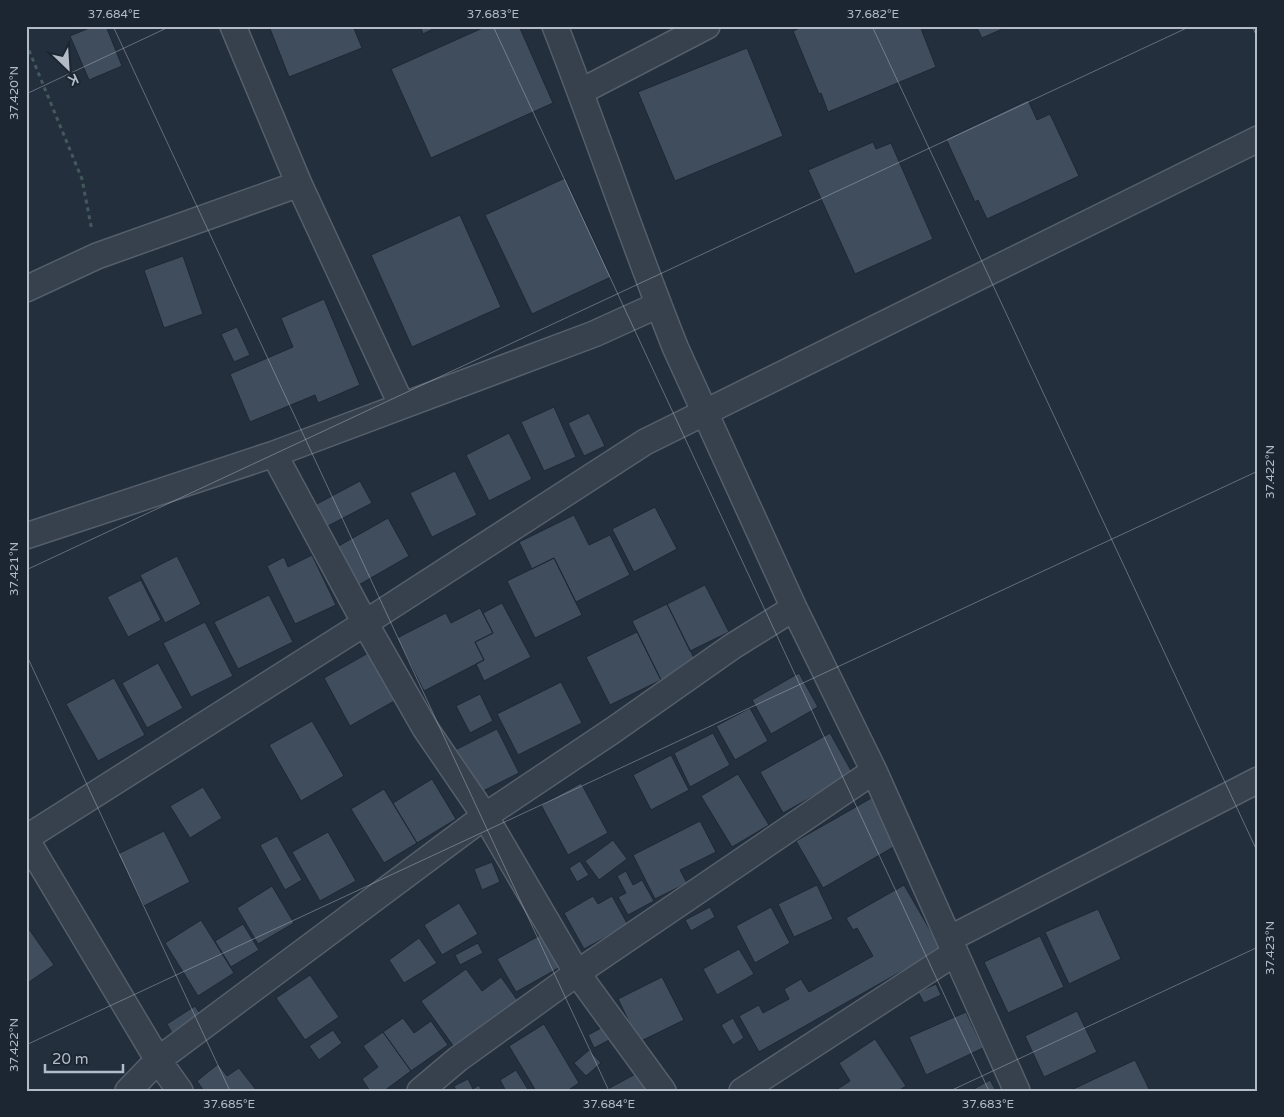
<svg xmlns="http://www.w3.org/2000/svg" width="1284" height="1117" font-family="'Varela Round',sans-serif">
<rect width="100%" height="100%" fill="#232f3d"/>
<path fill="#3f4d5d" stroke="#1e2834" d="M94 26H106L122 66 89 80 70 36Z
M269 26H353L362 48 289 77Z
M420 26H439L423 34Z
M487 26H519L553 103 431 158 391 69Z
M804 26H920L936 67 828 112 821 93 819 94 793 31Z
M976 26H1009L982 38Z
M747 48 783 136 675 181 638 92Z
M1028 100 1037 120 1050 114 1079 176 987 219 978 200 975 202 946 139Z
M873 142 876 149 891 143 933 239 855 274 808 170Z
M565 178 611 277 532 314 485 215Z
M460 215 501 307 412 347 371 255Z
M183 256 203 314 164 328 144 270Z
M324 299 360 385 318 403 315 395 250 422 230 374 293 347 281 318Z
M237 327 250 355 234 362 221 334Z
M554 407 576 457 544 471 521 422Z
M589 413 605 446 584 456 568 423Z
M509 433 532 479 489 501 466 455Z
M455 471 477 515 432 537 410 493Z
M360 481 372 503 326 527 315 505Z
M655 507 677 549 634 572 612 529Z
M574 515 589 545 610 535 630 575 576 602 554 558 532 569 519 542Z
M388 518 409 556 357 586 335 548Z
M312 555 336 605 295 624 267 566 284 557 288 567Z
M177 556 201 604 165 623 140 575Z
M554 558 582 615 535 638 507 581Z
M141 580 161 620 128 637 107 597Z
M705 585 729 632 690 651 667 604Z
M269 595 293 642 238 669 214 622Z
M502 603 531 657 484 681 476 664 484 660 475 642 493 633 483 613Z
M667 604 696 662 661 680 632 621Z
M480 608 493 633 475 642 484 660 424 691 397 638 446 613 451 623Z
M205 622 233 676 191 697 163 643Z
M637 632 661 680 610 705 586 657Z
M370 652 396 700 350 726 324 678Z
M158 663 183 708 147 728 122 683Z
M799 673 818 707 771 734 752 700Z
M114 678 145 735 98 761 66 704Z
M561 682 582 723 518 755 497 714Z
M480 694 493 721 470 733 456 706Z
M750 708 768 741 735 760 716 726Z
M312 721 344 776 301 801 269 745Z
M497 729 519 773 475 795 453 751Z
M713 733 730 765 690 787 674 753Z
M830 733 853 774 783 813 760 772Z
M671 755 689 790 651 810 633 775Z
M738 774 769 825 732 847 701 796Z
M432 779 456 819 417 843 393 803Z
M581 783 608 833 568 855 541 805Z
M203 787 222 818 190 838 170 806Z
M384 789 417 843 384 863 351 809Z
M875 796 902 842 823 888 796 841Z
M700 821 716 852 680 870 687 883 655 899 633 855Z
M164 831 190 882 144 906 118 854Z
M328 832 356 881 320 901 292 852Z
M277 836 302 880 285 890 260 845Z
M613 840 627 859 599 880 585 861Z
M580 861 589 875 577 882 569 868Z
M492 862 500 882 482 890 474 869Z
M626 871 633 885 642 880 654 901 628 915 618 897 626 893 617 876Z
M817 885 833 919 794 937 778 904Z
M904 885 941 949 759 1052 739 1016 759 1005 763 1013 789 999 784 989 801 979 809 992 873 956 857 928 853 930 846 918Z
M272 886 294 923 258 944 237 908Z
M593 896 598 904 612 896 628 925 584 949 564 913Z
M459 903 478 934 442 955 424 925Z
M710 907 715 917 691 931 685 920Z
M771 907 790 943 755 963 736 926Z
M1098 909 1121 959 1069 984 1045 932Z
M201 920 234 973 198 996 165 943Z
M243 924 259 950 231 967 215 941Z
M26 925 54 965 26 984Z
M546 932 564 965 516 992 497 959Z
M1040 936 1064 987 1008 1013 984 962Z
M419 938 437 963 404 983 389 960Z
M478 943 483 953 460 965 455 955Z
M739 949 754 974 717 995 703 969Z
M466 969 482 991 501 977 518 1001 454 1047 421 1001Z
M310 975 339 1017 305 1040 276 998Z
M662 977 684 1020 639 1042 618 999Z
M936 984 941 995 924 1003 918 992Z
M195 1006 201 1015 172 1033 167 1024Z
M1077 1011 1097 1052 1044 1077 1025 1036Z
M966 1012 983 1048 926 1075 909 1037Z
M403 1018 414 1033 431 1021 448 1045 411 1071 383 1032Z
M733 1018 744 1038 733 1045 721 1025Z
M544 1024 579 1083 567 1091H536L509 1046Z
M605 1026 611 1039 594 1048 588 1035Z
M333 1030 342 1043 319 1060 309 1046Z
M383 1032 411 1071 384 1091H370L362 1079 378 1067 363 1046Z
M875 1039 906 1086 898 1091H837L836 1090 850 1081 839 1063Z
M589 1050 601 1063 586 1076 574 1063Z
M1135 1060 1150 1091H1069Z
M218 1064 227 1076 239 1068 257 1091H204L197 1081Z
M516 1070 529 1091H506L500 1080Z
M641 1071 652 1091H604Z
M468 1079 473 1089 479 1085 482 1091H456L454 1086Z
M990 1080 996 1091H970Z"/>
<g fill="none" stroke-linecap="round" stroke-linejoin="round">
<g stroke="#555e6b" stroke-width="28">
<path id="minor" d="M233 26 299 184 402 406
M555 26C597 133 633 242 676 349L794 608 874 771 1017 1091
M580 92 707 26
M26 289 97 256 299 184
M274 454 365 623 425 728 485 816 577 973 663 1091
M26 536 274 454 594 334 658 305
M26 838 365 623 645 442 1258 139
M26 839 158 1060 180 1091
M949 939 1258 780
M128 1091 158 1060 485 816 612 731 733 646 794 608
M420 1091 458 1059 577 973 874 771
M742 1091 955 953"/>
</g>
<path stroke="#43595c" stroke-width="3" stroke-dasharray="4 4" stroke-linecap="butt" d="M26 43 82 179 92 231"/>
<use href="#minor" stroke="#37414d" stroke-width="25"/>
</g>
<path fill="none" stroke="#b3bbc9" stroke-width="1" stroke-opacity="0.45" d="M113 26 609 1091M493 26 989 1091M872 26 1258 853M1252 26 1258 39M26 94 171 26M26 570 1191 26M26 654 230 1091M26 1045 1258 471M950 1091 1258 947"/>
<rect width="1284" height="1117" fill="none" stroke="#1c2632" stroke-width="55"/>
<g transform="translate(68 68) rotate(155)" stroke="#1c2632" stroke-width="4" paint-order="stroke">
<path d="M0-4L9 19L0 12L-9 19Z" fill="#b3bbc9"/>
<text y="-8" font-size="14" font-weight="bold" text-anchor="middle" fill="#b3bbc9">K</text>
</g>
<path d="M45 1064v8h78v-8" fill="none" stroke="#b3bbc9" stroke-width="2.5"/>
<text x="52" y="1064" font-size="15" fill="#b3bbc9" stroke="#1c2632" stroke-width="4" paint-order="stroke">20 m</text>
<rect x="28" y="28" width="1228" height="1062" fill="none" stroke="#b3bbc9" stroke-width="2"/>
<g font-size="12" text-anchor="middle" fill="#b3bbc9">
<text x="114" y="18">37.684°E</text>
<text x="493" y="18">37.683°E</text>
<text x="873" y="18">37.682°E</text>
<text transform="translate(14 93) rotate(-90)" y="4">37.420°N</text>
<text transform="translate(1270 472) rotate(-90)" y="4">37.422°N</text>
<text transform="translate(14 569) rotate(-90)" y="4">37.421°N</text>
<text transform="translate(1270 948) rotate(-90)" y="4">37.423°N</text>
<text transform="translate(14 1045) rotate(-90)" y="4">37.422°N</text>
<text x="229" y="1108">37.685°E</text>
<text x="609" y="1108">37.684°E</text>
<text x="988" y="1108">37.683°E</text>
</g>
</svg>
